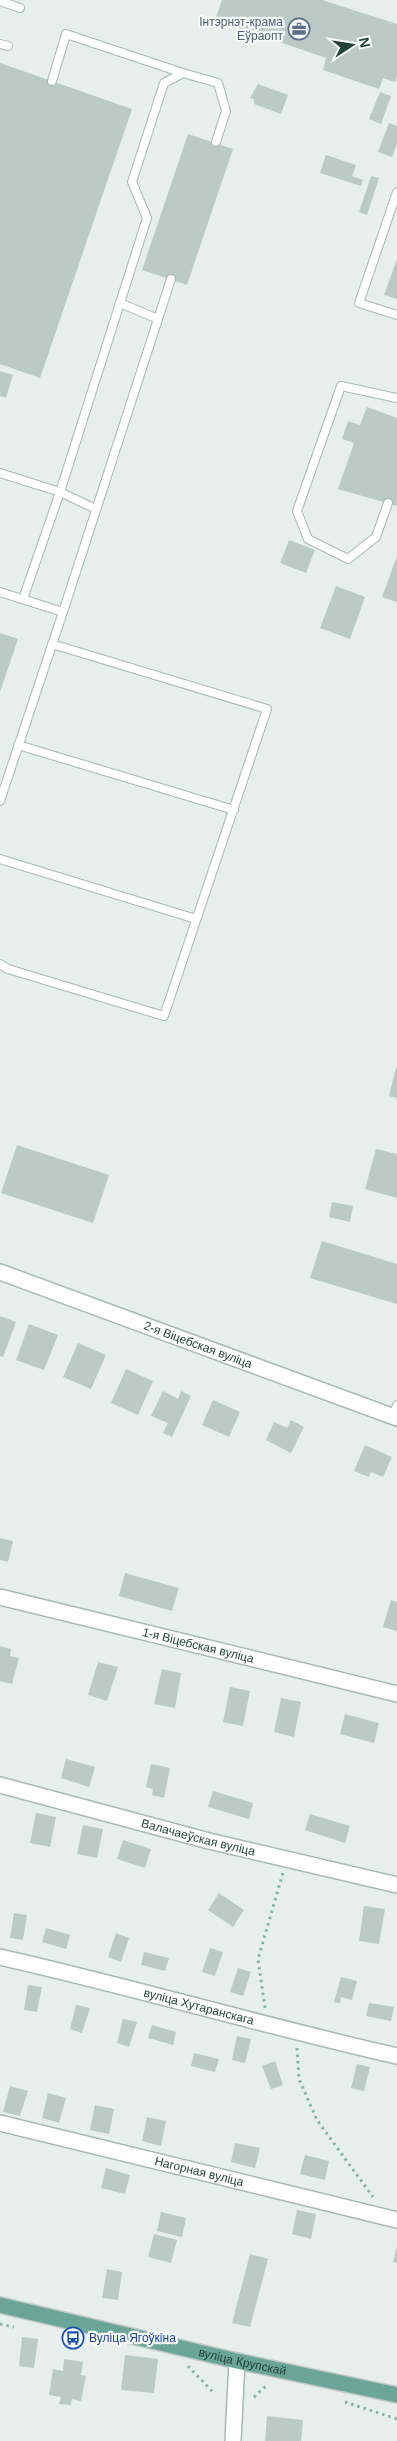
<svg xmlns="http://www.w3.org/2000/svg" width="397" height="2441" font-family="Arial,sans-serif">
<rect width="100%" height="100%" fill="#e6efeb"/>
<path fill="#bbcac4" d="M222 0H322L397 24V75L395 82 383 78 379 89 323 70 326 58 215 20Z
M0 63 132 109 40 378 0 364Z
M258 84 288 95 281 114 254 104V99L250 98Z
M380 92 391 96 381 124 369 119Z
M389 123 397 126V144L392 157 378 152Z
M188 134 233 149 187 285 142 270Z
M326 155 356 165 352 176 363 180 361 186 320 173Z
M371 176 379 178 367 215 359 212Z
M397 259V299L384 295Z
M0 371 13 375 6 398 0 396Z
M367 407 397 418V506L338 489 354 443 342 439 348 421 360 425Z
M289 540 315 550 306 573 280 563Z
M397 556V602L382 597Z
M336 586 365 597 350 639 320 628Z
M0 633 18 639 0 692Z
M396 1068H397V1098L389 1096Z
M17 1145 109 1175 93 1223 1 1193Z
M376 1149 397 1154V1198L365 1189Z
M332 1202 353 1206 350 1222 329 1217Z
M322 1241 397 1264V1304L310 1278Z
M0 1316 16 1322 3 1357 0 1356Z
M29 1324 58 1335 44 1370 16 1360Z
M78 1343 106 1355 91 1389 63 1377Z
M126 1369 153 1381 138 1415 111 1403Z
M163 1391 178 1399 181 1391 191 1396 172 1437 163 1433 168 1423 151 1416Z
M213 1400 240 1412 229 1437 202 1425Z
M291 1420 304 1427 291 1453 266 1440 274 1422 287 1428Z
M365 1445 392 1457 383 1477 371 1472 369 1477 354 1471Z
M0 1538 13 1541 8 1562 0 1560Z
M125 1573 179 1588 172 1611 119 1596Z
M391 1600 397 1602V1631L383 1627Z
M0 1646 11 1649 10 1656 19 1658 12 1684 0 1681Z
M98 1662 118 1667 107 1701 88 1695Z
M162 1669 181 1673 175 1708 154 1704Z
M230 1687 250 1691 243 1726 223 1722Z
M281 1698 301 1702 294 1737 274 1732Z
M345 1714 379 1723 374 1743 340 1734Z
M66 1759 95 1767 89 1787 61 1778Z
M151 1764 170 1768 164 1798 152 1795 153 1789 146 1787Z
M213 1791 253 1803 249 1819 208 1807Z
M36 1813 56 1817 50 1847 30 1843Z
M310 1814 350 1826 345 1843 305 1830Z
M83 1825 103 1829 97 1858 77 1854Z
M123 1840 151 1849 145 1868 117 1859Z
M219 1893 244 1910 233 1927 208 1910Z
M364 1906 385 1909 379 1944 359 1941Z
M14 1913 27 1915 23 1940 10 1938Z
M46 1928 70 1935 66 1949 42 1942Z
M116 1933 129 1938 121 1962 108 1957Z
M210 1948 223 1952 215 1976 202 1972Z
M144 1952 169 1958 165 1971 141 1965Z
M238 1968 251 1972 243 1996 230 1992Z
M341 1977 357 1981 352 2000 341 1997 340 2003 334 2002Z
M28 1985 42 1987 37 2012 24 2010Z
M369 2003 394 2007 391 2021 366 2016Z
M76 2005 90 2008 82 2033 70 2029Z
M123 2019 137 2022 129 2047 117 2043Z
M152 2025 176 2032 173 2045 148 2038Z
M237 2036 251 2039 245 2063 232 2060Z
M194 2053 219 2059 215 2072 191 2066Z
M275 2061 283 2085 271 2089 262 2066Z
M357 2064 370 2067 364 2091 351 2088Z
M10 2086 28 2091 20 2116 3 2112Z
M48 2093 66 2098 59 2123 42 2118Z
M95 2105 114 2109 109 2134 90 2130Z
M147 2117 166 2121 161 2146 142 2141Z
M235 2143 260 2148 255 2168 231 2162Z
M305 2155 329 2161 325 2180 300 2174Z
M106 2168 130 2175 125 2194 101 2188Z
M297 2210 316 2214 311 2239 292 2234Z
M161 2212 186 2218 182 2237 157 2231Z
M154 2234 177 2240 171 2263 148 2257Z
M397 2246V2263L393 2262Z
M250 2254 268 2259 250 2327 232 2323Z
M107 2269 122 2272 118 2300 102 2298Z
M22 2337 38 2339 34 2368 19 2366Z
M125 2355 158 2359 154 2393 121 2390Z
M64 2359 83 2362 81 2375 86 2376 81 2401 72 2399 71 2405 59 2404 61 2397 49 2395 53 2369 63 2371Z
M267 2416 303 2420 301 2441H265Z"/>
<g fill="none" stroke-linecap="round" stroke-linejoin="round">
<g stroke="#a8b8b2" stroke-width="10">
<path id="service" d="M0 1 20 8
M0 44 8 46
M52 81 66 34 183 73
M397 192 359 303 397 315
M120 303 158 319
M0 473 60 492 96 509
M388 503 376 537 348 559 308 539 297 511 341 386 397 398
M0 592 63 612 0 801
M23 599 60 492 147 218 132 182 164 83 183 73 218 83 226 111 216 142
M63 612 171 279
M18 745 234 810
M0 859 196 919
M0 964 8 969 164 1016 267 709 52 644
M393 1417 397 1405"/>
</g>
<g stroke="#a8b8b2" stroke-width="18">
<g id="minor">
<path id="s1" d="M0 1272 397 1418"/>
<path id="s2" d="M0 1597 397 1694"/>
<path id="s3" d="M0 1785 209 1841 397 1885"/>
<path id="s4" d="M0 1957C133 1987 264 2026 397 2056"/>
<path id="s5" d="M0 2123 397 2220"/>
</g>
</g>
<g stroke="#a8b8b2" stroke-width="18">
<path id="tertiary" d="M233 2441 237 2361"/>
</g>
<g stroke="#c2cac8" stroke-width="18">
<g id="primary">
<path id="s6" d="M0 2305 237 2361 397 2395"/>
</g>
</g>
<path stroke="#86b3a5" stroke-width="3" stroke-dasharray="2.5 4" stroke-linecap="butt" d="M265 2008 258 1959 283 1873
M297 2048 299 2079 317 2120 373 2197
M0 2324 14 2327
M188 2366 212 2391
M254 2397 268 2384
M345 2402 397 2419"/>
<use href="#service" stroke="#fff" stroke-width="8"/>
<use href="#minor" stroke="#fff" stroke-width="15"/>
<use href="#tertiary" stroke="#fff" stroke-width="15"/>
<use href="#primary" stroke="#6aa596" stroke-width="15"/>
</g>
<defs>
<g id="office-ring" transform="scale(1.125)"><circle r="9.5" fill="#f7fbf9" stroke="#5c6f8a" stroke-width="1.5"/><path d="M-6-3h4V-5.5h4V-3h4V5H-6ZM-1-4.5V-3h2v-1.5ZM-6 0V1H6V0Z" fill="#5c6f8a"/></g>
<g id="bus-ring" transform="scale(1.125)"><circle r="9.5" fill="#f7fbf9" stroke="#1a4fb4" stroke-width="1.5"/><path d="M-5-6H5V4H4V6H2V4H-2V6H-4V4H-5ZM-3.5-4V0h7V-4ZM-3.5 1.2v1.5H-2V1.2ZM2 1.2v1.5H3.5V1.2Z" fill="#1a4fb4"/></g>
</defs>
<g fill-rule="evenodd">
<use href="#office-ring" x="299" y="29"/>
<use href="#bus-ring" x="73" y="2338"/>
</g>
<g text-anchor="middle" stroke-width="4.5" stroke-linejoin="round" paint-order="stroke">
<g font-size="12" fill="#4e5e75" stroke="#f7fbf9" text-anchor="end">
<text x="283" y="26">Інтэрнэт-крама<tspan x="283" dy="14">Еўраопт</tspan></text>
</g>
<g font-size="12" fill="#24423a" stroke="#f7fbf9">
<text dy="4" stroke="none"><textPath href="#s1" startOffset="211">2-я Віцебская вуліца</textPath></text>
<text dy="4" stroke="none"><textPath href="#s2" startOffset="204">1-я Віцебская вуліца</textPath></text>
<text dy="4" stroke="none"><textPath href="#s3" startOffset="205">Валачаеўская вуліца</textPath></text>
<text dy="4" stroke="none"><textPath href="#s4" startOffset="205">вуліца Хутаранскага</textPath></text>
<text dy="4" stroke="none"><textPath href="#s5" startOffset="205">Нагорная вуліца</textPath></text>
<text dy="4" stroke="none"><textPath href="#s6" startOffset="249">вуліца Крупскай</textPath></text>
</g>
<g font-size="12" fill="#164399" stroke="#f7fbf9" text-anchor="start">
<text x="89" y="2342">Вуліца Ягоўкіна</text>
</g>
</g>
<g transform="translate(352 45) rotate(78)" stroke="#f7fbf9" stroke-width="4" paint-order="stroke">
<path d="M0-4L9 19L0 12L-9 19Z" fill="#24423a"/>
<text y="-8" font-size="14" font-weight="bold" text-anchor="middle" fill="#24423a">N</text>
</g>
</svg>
